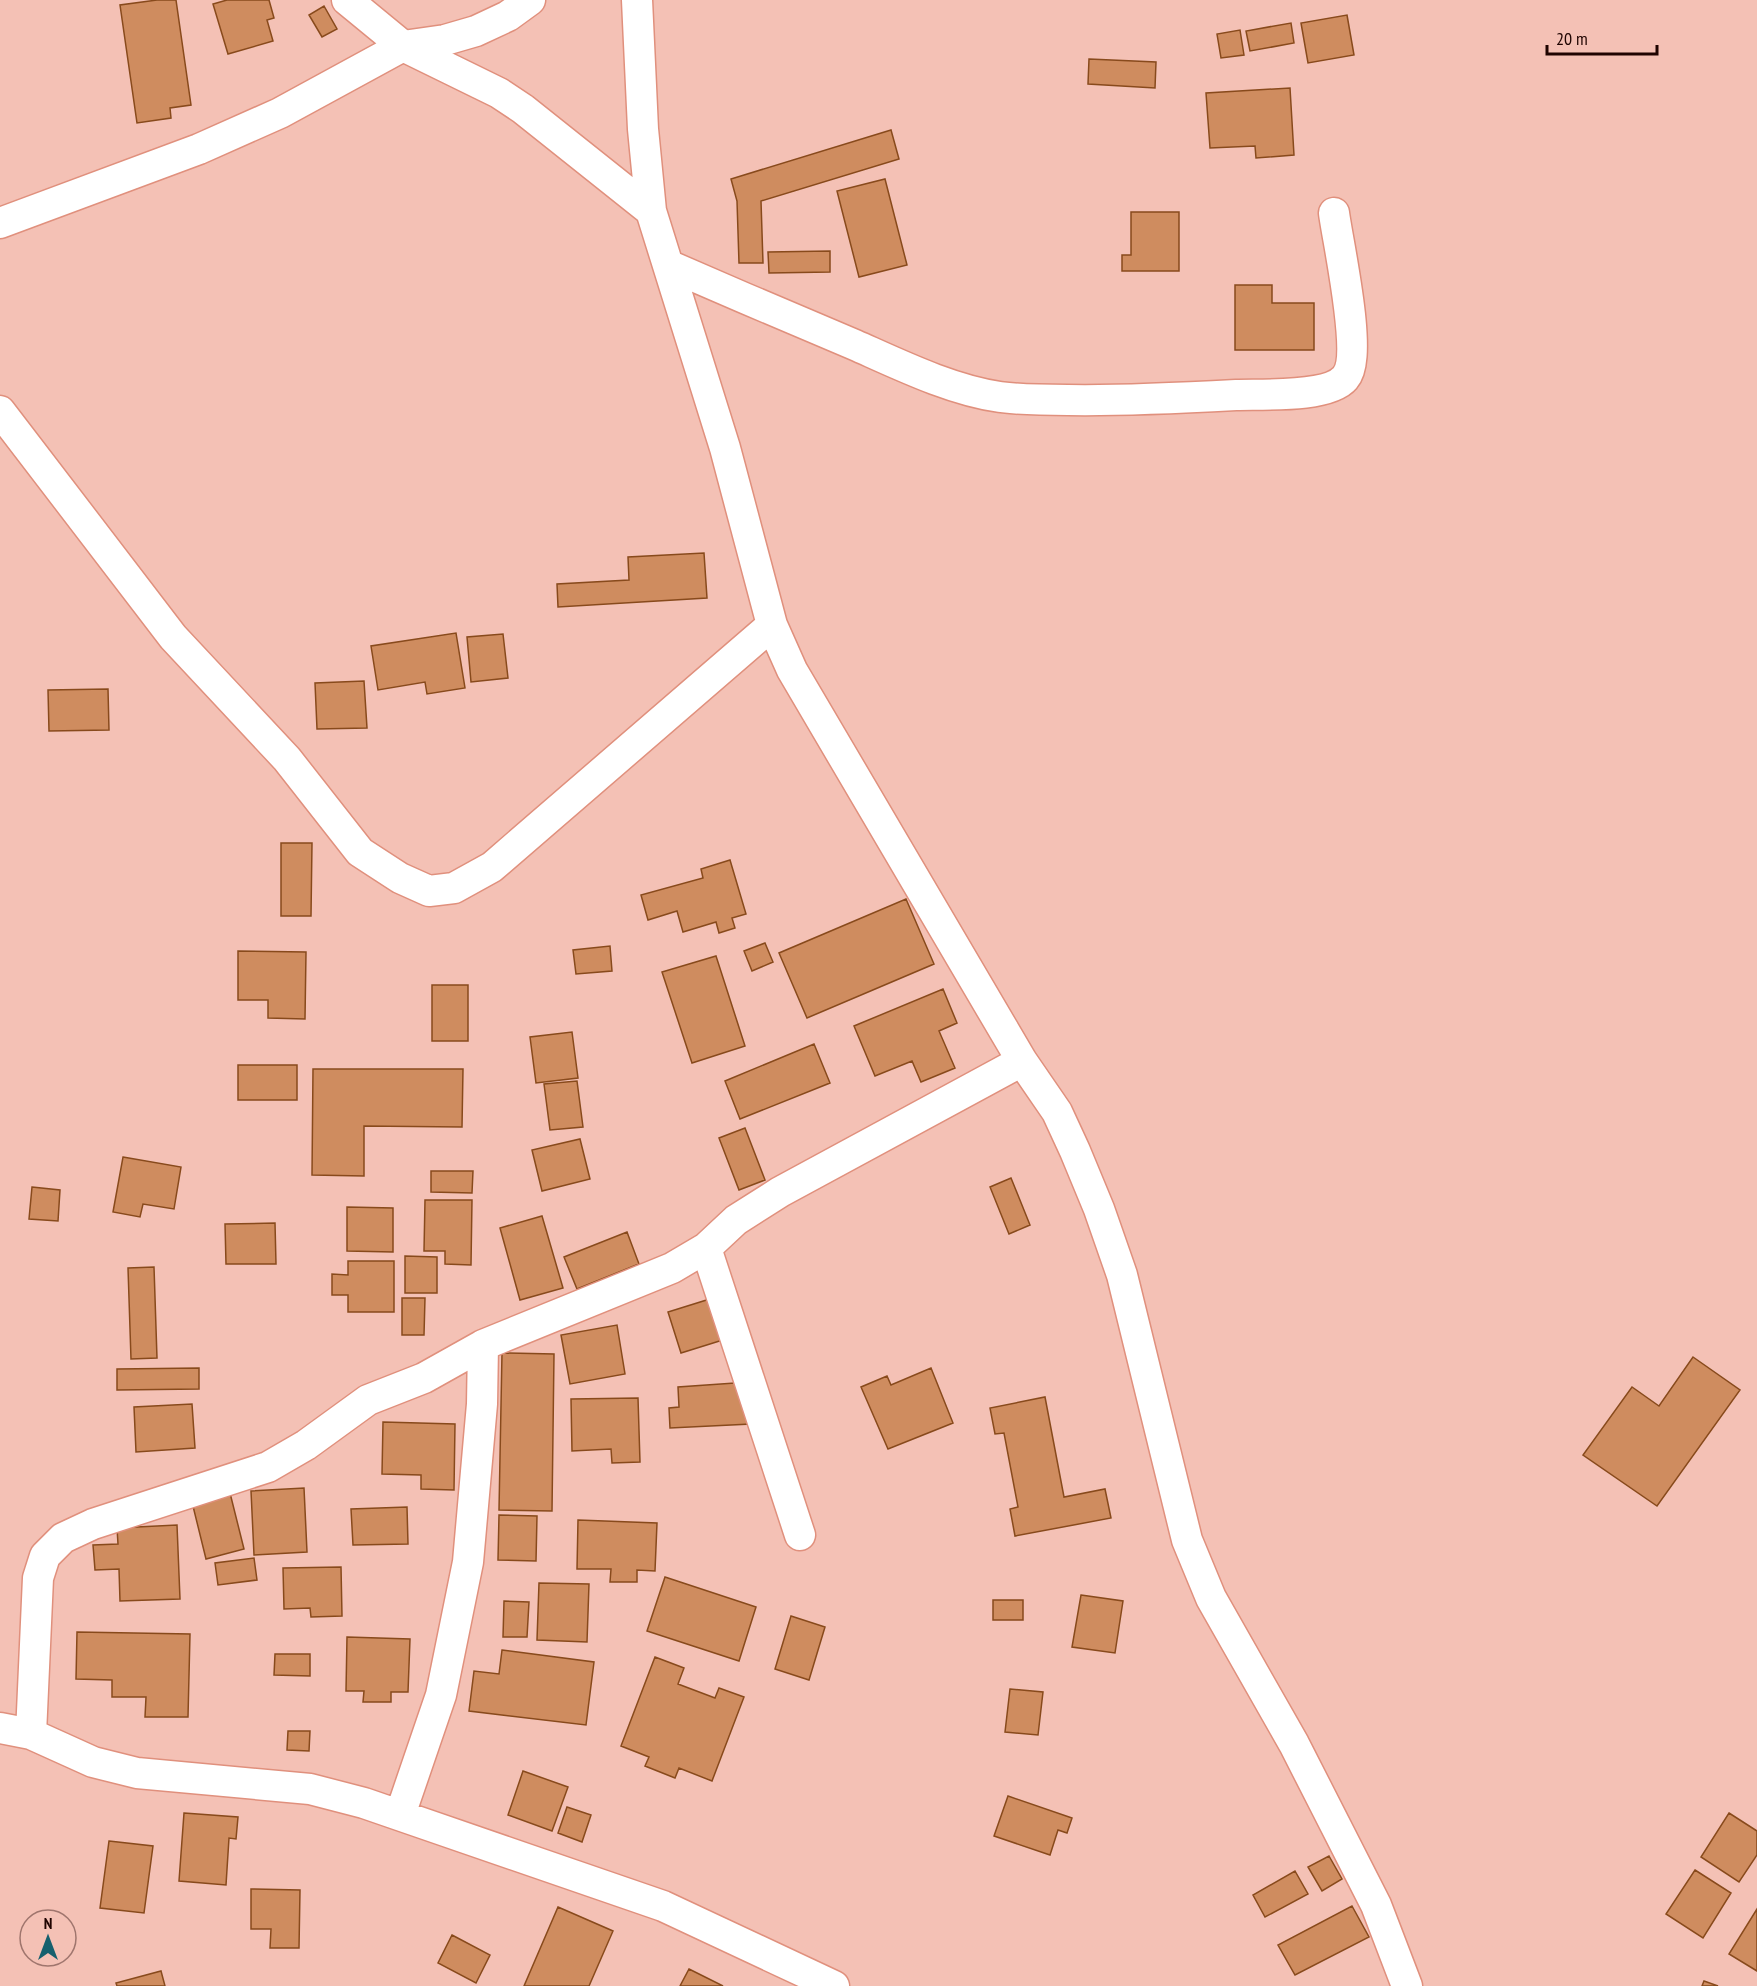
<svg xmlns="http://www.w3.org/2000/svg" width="1757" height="1986" font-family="'PT Sans Narrow',sans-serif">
<rect width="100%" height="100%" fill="#f4c1b5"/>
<path fill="#cf8c5f" stroke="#884a1c" stroke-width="1.5" d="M157 0H176L191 105 170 108 171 118 137 123 120 5Z
M227 0H269L274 18 267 20 273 41 228 54 213 4Z
M324 6 337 29 322 37 309 15Z
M1347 15 1354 55 1308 63 1301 23Z
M1291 23 1294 43 1250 51 1246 31Z
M1240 30 1244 55 1221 58 1217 34Z
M1089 59 1156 62 1155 88 1088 84Z
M1290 88 1294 155 1256 158 1255 146 1210 148 1206 93Z
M891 130 899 159 761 201 763 263H739L737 201 731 179Z
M885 179 907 265 859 277 837 191Z
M1131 212H1179V271H1122V255H1131Z
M830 251V272L769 273 768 252Z
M1235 285H1272V303H1314V350H1235Z
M704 553 707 598 558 607 557 584 629 580 628 557Z
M456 633 465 688 427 694 425 682 378 690 371 646Z
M503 634 508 678 471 682 467 637Z
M364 681 367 728 317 729 315 683Z
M108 689 109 730 49 731 48 690Z
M281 843H312L311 916H281Z
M730 860 746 914 732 918 735 928 719 933 716 922 683 932 677 911 648 920 641 895 703 878 701 869Z
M906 899 934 964 807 1018 779 953Z
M765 943 773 962 752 971 744 951Z
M610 946 612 971 576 974 573 950Z
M238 951 306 952 305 1019 268 1018V1000H238Z
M716 956 745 1046 692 1063 662 972Z
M432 985H468V1041H432Z
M943 989 957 1023 939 1031 955 1068 921 1082 912 1061 875 1076 854 1026Z
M572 1032 578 1078 536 1083 530 1037Z
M814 1044 830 1083 740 1119 725 1081Z
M238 1065H297V1100H238Z
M313 1069H463L462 1127 364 1126V1176L312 1175Z
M577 1081 583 1127 550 1130 544 1084Z
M745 1128 765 1180 739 1190 719 1138Z
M580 1139 590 1179 542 1191 532 1150Z
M123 1157 181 1167 174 1209 143 1204 140 1217 113 1212Z
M431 1171H473L472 1193 431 1192Z
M1011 1178 1030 1225 1009 1234 990 1187Z
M32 1187 60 1190 58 1221 29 1219Z
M425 1200H472L471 1265 445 1264V1251H424Z
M347 1207 393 1208V1252L347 1251Z
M542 1216 563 1288 520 1300 500 1228Z
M275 1223 276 1264H226L225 1224Z
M627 1232 639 1264 577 1289 564 1257Z
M405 1256 437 1257V1293H405Z
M348 1261H394V1312H348V1295H332V1274L348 1275Z
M154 1267 157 1358 131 1359 128 1268Z
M402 1298H425L424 1335H402Z
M713 1298 726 1339 681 1353 668 1312Z
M617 1325 625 1374 570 1384 561 1335Z
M502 1353 554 1354 552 1511 499 1510Z
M1693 1357 1740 1390 1657 1506 1583 1455 1632 1387 1659 1406Z
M199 1368V1389L117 1390V1369Z
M931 1368 953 1423 888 1449 861 1387 887 1376 891 1385Z
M749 1382 751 1424 670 1428 669 1408 679 1407 678 1387Z
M1045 1397 1064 1497 1105 1489 1111 1518 1015 1536 1010 1509 1018 1507 1004 1433 995 1434 990 1408Z
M638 1398 640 1462 612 1463 611 1449 572 1451 571 1399Z
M192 1404 195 1448 136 1452 134 1407Z
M383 1422 455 1424 454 1490 421 1489V1475L382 1474Z
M304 1488 307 1552 254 1555 251 1491Z
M229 1489 244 1549 206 1559 191 1498Z
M407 1507 408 1544 353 1545 351 1509Z
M499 1515 537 1516 536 1561 498 1560Z
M578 1520 657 1523 655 1571 637 1570V1582H610L611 1569H577Z
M177 1525 180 1599 120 1601 119 1569 95 1570 93 1545 118 1544 117 1528Z
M254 1558 257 1580 218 1585 215 1563Z
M341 1567 342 1616 311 1617 310 1608 284 1609 283 1568Z
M665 1577 756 1607 739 1661 647 1631Z
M539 1583 589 1584 587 1642 537 1640Z
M1081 1595 1123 1601 1115 1653 1072 1647Z
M993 1600H1023V1620H993Z
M504 1601 529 1602 527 1637H503Z
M791 1616 825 1627 809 1680 775 1669Z
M77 1632 190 1634 188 1717H145L146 1697H112V1680L76 1679Z
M347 1637 410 1639 408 1692H391V1702H363L364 1691H346Z
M502 1650 594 1662 586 1725 469 1711 474 1671 499 1674Z
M275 1654H310V1676L274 1675Z
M655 1657 684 1668 678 1684 715 1698 719 1688 744 1697 712 1781 679 1768 675 1778 645 1766 649 1757 621 1746Z
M1010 1689 1043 1692 1038 1735 1005 1732Z
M288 1731H310L309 1751 287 1750Z
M523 1771 568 1787 552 1831 508 1815Z
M1008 1796 1072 1818 1067 1833 1058 1830 1050 1855 994 1836Z
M567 1807 591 1815 582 1842 558 1833Z
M184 1813 238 1817 236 1839 229 1838 226 1885 179 1881Z
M1729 1813 1757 1831V1855L1739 1882 1701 1857Z
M109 1841 153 1846 144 1913 100 1908Z
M1329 1856 1342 1879 1322 1891 1308 1867Z
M1695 1870 1731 1893 1703 1938 1666 1914Z
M1295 1871 1308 1894 1265 1917 1253 1895Z
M251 1889 300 1890 299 1948H270L271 1929H251Z
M1352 1906 1369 1937 1295 1975 1278 1945Z
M558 1907 613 1931 589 1986H524Z
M1757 1909V1971L1729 1954Z
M452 1935 490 1955 476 1983 438 1963Z
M689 1969 723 1986H680Z
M161 1971 165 1986H117L116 1983Z
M1704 1981 1718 1986H1702Z"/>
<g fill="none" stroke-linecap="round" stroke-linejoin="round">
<g stroke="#e0907d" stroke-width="33">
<path id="street" d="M347 0 403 46 499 93 523 109 651 211 725 448 772 625 792 670 1022 1061 1057 1112 1075 1151 1099 1209 1122 1275 1187 1540 1211 1598 1294 1744 1376 1905 1407 1986
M637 0 643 129 651 211
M0 223 199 149 280 113 403 46 445 40 476 31 508 16 530 0
M668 265C730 292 793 319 855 345 900 365 951 390 1000 397 1022 400 1045 400 1068 400 1124 401 1180 398 1236 395 1262 394 1328 398 1345 378 1364 357 1338 244 1334 213
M0 411 173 637 287 759 360 852 400 878 429 891 454 888 492 867 772 625
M706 1248 800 1535
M0 1728 31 1734 93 1762 137 1773 310 1789 364 1803 663 1906 834 1986
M31 1734 38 1578 45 1556 63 1538 93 1524 268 1467 306 1445 368 1400 424 1378 483 1345 672 1268 706 1248 736 1220 780 1192 1022 1061
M400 1815 441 1695 468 1562 482 1404 483 1345"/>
</g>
<use href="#street" stroke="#fff" stroke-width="30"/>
</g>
<g transform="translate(48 1938)"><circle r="28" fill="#f4c1b5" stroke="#9f756d" stroke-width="1.5"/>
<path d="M0-4.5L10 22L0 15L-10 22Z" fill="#16606e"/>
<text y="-9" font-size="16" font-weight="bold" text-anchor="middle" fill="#1f0401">N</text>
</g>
<path d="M1547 45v9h110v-9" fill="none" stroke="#1f0401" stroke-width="3"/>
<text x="1556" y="45" font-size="18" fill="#1f0401" stroke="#f4c1b5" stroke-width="4.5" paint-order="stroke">20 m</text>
</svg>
